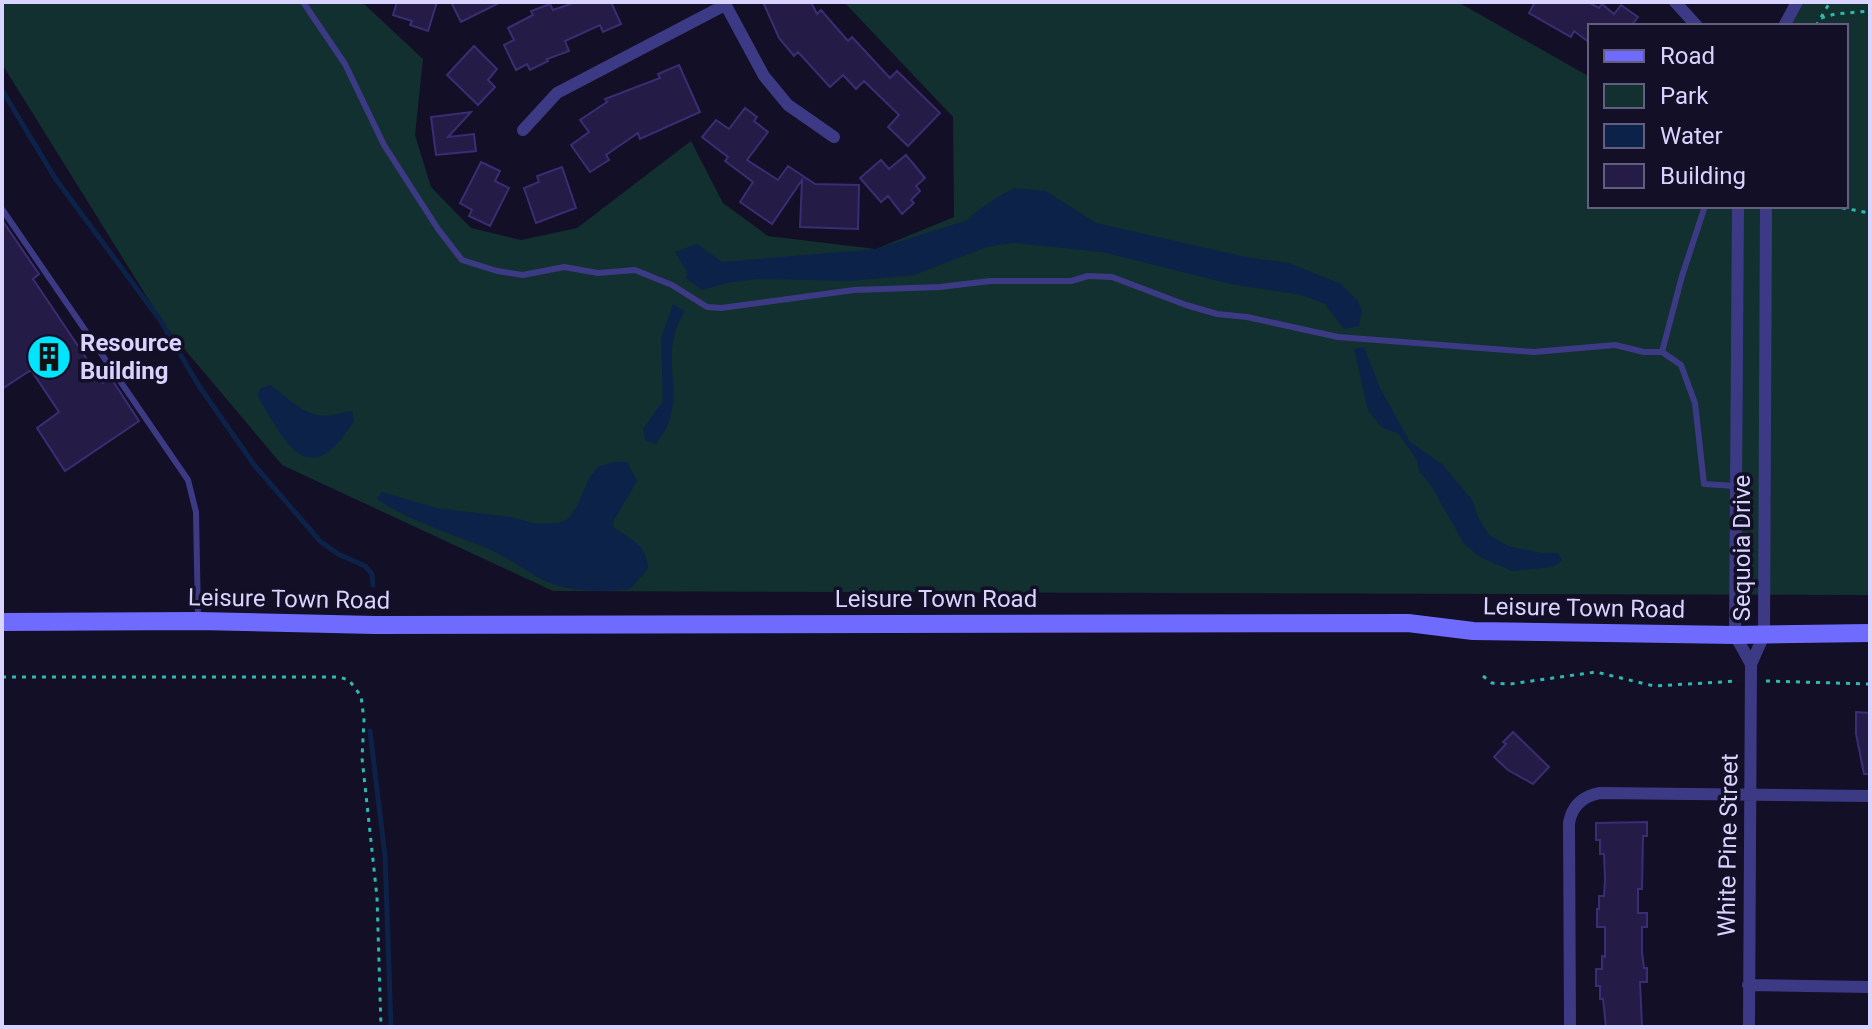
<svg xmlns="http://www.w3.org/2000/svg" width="1872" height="1029" font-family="Roboto,sans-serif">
<rect width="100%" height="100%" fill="#130f26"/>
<path fill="#12302f" d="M2 2H362L423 59 415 135 431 187 471 228 521 240 577 228 691 141 723 203 768 236 876 249 954 217 953 117 844 2H1458L1590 77V206H1846V26H1785L1797 2H1870V595L553 591 282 465 165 326 2 64Z"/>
<path fill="#0c2248" d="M1014 188 1046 191 1096 223 1246 257 1289 263 1341 284 1357 300 1362 311 1359 326 1344 329 1325 304 1302 295 1230 284 1102 252 1014 243 987 247 914 275 850 281 757 279 727 283 702 290 686 278 687 272 675 252 697 244 722 262 876 249 968 220C974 211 1003 194 1014 188Z
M673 304 685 311C653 361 694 396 656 444L645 440 643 429 663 401 661 338Z
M1364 347 1380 388 1410 442 1442 464 1473 501 1478 517 1489 535 1508 546 1542 553H1558L1562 560 1553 567 1512 571 1480 557 1464 544 1432 487 1419 471 1417 460 1398 433 1382 428 1368 410 1354 349Z
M270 385C289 398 306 420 333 415 340 414 344 411 352 411L354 421C309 493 287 446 257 395L261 388Z
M613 462H627L637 481 613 522 614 528C632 539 648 547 648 569L630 589C603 593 563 592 539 578 519 566 501 553 479 545 444 531 408 520 377 499L382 492 436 508 511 517 537 524 559 523 568 519 577 506 589 478 598 467Z"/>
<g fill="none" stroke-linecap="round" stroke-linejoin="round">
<path stroke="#0c2248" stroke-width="5" d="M2 90 55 178 160 320 199 386 255 466 320 541 338 554 365 566 372 574 373 585
M370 731 385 856 391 1027"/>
</g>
<path fill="#241b47" stroke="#3b2d73" stroke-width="2" d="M397 2H437L428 31 410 25 412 21 393 15Z
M451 2H501L461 22Z
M576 2H611L621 24 603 32 600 25 565 41 569 51 547 59 548 61 530 70 527 64 516 70 504 45 514 40 508 28 533 15 531 11 550 4 553 10Z
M763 2H811L817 14 821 10 848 41 852 37 890 78 897 71 940 113 908 146 888 127 899 115 864 81 856 89 843 75 830 87 798 52 794 56 779 38Z
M1535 2H1588L1599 8 1602 4 1614 14 1621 5 1638 17 1631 26H1590V43L1574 31 1571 37 1529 13Z
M474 46 497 69 488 80 495 87 478 105 447 75Z
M679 65 700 112 640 139 638 133 606 155 609 160 590 172 571 145 589 132 580 120 607 102 605 99 660 78 658 74Z
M745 108 757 117 754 121 768 132 747 160 778 180 788 166 815 184 859 185 858 229 800 227 802 180 772 224 740 202 753 182 725 161 728 157 702 137 716 120 729 129Z
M471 112 448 137 474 134 476 151 436 155 431 117Z
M906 155 925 178 916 186 920 191 911 200 914 203 902 214 888 196 881 202 860 178 881 160 889 169Z
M481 162 500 171 495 181 509 188 490 226 469 216 472 210 460 203Z
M562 167 576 208 536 223 524 188 539 182 537 176Z
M2 220 39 274 33 279 103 383 111 378 139 421 65 471 37 428 59 412 31 370 2 389Z
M1856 712 1870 713V774H1864L1856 734Z
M1513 732 1549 767 1533 784 1508 770 1494 757 1506 744 1503 742Z
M1647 822V836H1643L1642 889H1638V913H1647V927H1642V952L1644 968H1647V982H1640L1642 1027H1606L1603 999H1600V986H1596V969H1602V956L1605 957V927H1597V909H1599V896H1604L1605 880 1604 854H1600V840H1596V823Z"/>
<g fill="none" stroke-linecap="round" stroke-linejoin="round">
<path stroke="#2fb8b0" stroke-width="3" stroke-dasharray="4 6" stroke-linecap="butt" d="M1821 18 1835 14 1870 11
M1816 26 1830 2
M1832 206 1870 213
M1483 676 1492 683 1510 684 1596 672 1654 686 1738 681
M2 677H339L349 680 361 696 364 720 362 758 377 897 381 1027
M1766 681 1870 684"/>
<path stroke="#3d3a85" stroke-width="6" d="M303 2 345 64 384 145 438 229 462 260 497 271 523 275 564 267 598 273 635 270 672 285 707 307 721 308 854 290 940 287 990 281H1071L1088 276 1112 277 1186 305 1217 314 1247 317 1338 337 1534 352 1615 345 1644 352H1662L1681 365 1695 403 1704 484 1735 486
M2 209 188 480 196 512 198 618
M1662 352 1682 276 1705 206"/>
<path stroke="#3d3a85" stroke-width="12" d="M724 2 764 76 788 105 834 137
M1675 2 1697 26
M1784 26 1797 2
M523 130 557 93 725 5
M1738 206 1735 635 1751 664
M1748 985 1870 987
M1570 1027 1569 823C1572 806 1583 796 1600 793L1870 796
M1749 1027 1751 664 1764 635 1766 206"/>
<path stroke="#6f6bff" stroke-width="18" d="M2 622 198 621 375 625 1408 623 1473 631 1735 635 1870 633"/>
</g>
<defs>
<g id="building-disc" transform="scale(2.3)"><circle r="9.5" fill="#00e5ff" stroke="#130f26"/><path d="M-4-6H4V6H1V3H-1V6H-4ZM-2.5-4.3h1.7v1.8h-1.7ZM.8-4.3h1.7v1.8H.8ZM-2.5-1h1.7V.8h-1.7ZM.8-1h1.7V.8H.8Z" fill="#111"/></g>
</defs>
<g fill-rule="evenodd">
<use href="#building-disc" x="49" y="357"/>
</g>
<g text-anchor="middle" stroke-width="7" stroke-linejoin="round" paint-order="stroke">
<g font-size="24" font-weight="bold" fill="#d9d4ff" stroke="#130f26" text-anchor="start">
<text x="80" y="351">Resource<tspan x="80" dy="28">Building</tspan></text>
</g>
<g font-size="24" fill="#d9d4ff" stroke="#130f26">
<text transform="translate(1742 548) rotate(-90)" y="8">Sequoia Drive</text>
<text transform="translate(289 599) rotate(1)" y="8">Leisure Town Road</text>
<text x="936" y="607">Leisure Town Road</text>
<text transform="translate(1584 608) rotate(1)" y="8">Leisure Town Road</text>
<text transform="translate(1728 845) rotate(-89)" y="8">White Pine Street</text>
</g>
</g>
<rect width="1872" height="1029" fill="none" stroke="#d9d4ff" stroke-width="8"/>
<rect x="1588" y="24" width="260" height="184" fill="#130f26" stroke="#625e7d" stroke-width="2"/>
<rect x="1604" y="50" width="40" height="12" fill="#6f6bff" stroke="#625e7d" stroke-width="2"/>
<text x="1660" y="64" font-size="24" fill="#d9d4ff">Road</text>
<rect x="1604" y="84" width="40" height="24" fill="#12302f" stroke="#625e7d" stroke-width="2"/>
<text x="1660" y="104" font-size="24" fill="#d9d4ff">Park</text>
<rect x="1604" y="124" width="40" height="24" fill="#0c2248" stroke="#625e7d" stroke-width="2"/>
<text x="1660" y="144" font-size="24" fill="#d9d4ff">Water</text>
<rect x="1604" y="164" width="40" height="24" fill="#241b47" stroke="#625e7d" stroke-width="2"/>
<text x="1660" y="184" font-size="24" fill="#d9d4ff">Building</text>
</svg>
